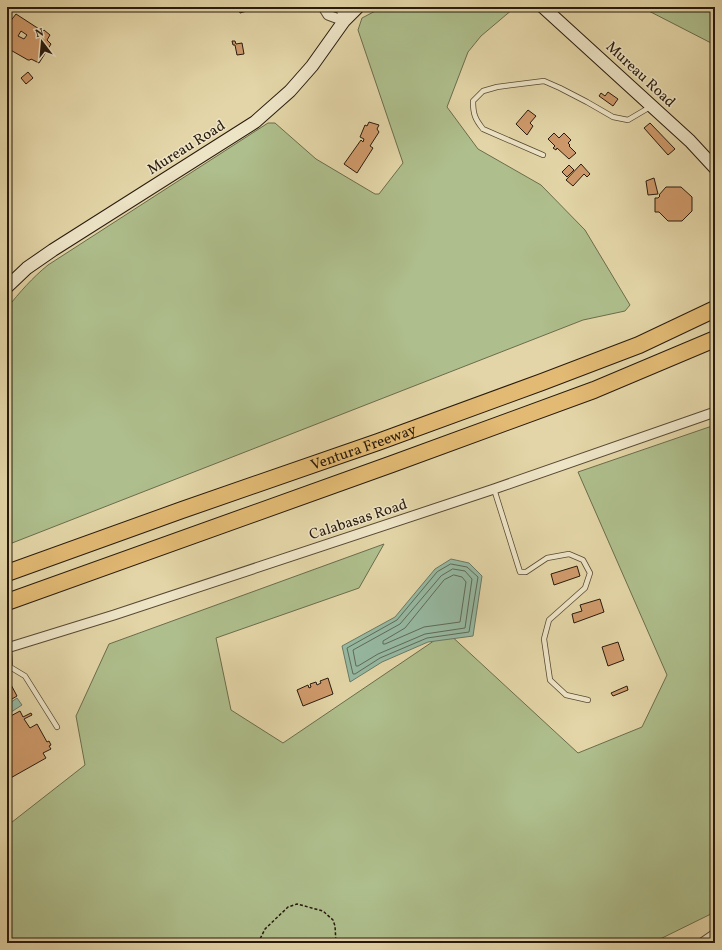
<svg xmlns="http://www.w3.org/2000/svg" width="722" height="950" font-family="Vollkorn,serif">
<rect width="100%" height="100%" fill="#e3d5a7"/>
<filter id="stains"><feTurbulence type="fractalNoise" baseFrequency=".005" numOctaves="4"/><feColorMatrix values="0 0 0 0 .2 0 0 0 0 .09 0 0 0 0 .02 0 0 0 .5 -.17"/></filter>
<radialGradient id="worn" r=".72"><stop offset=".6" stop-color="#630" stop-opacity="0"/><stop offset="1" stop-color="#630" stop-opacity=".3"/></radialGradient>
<path fill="#aebe8c" stroke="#6b6c4c" d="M383 7H506L513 9 481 36 468 52 447 107 478 149 541 185 585 230 630 305 625 311 583 320 7 545V308C20 292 32 278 48 265L268 123H275L316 159 375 194H379L403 163 358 30 362 18Z
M641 7H715V45Z
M715 425V912L654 942 650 943H7V826L85 765 76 716 109 644 384 544 359 588 216 638 231 710 283 743 447 632 578 753 642 727 667 675 578 472Z"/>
<path fill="#96b9a2" stroke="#6a7966" d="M451 559 469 563 482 576 473 636 428 642 382 662 350 682 342 646 395 617 435 569Z
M17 698 22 705 8 714 7 705Z"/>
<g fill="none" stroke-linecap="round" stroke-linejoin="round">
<path stroke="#5f6a58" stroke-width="1" d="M451 564 467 567 478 577 469 632 427 638 380 658 355 674H353L347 648 397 620 437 572Z
M453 569 465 571 472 579 465 628 425 634 378 654 358 666H356L353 650 400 624 441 576Z
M454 575 462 577 466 582 460 622 424 627 385 644H383V641L405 628 444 580Z"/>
</g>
<path fill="#cf9a6b" stroke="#281a0d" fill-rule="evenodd" d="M234 7H260L240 13 239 10 235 11Z
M16 14 36 27 43 31 44 30 50 35 47 40 51 44 39 63 31 59 30 60H28L7 48V44L9 40 7 39V33L11 25 9 23ZM21 31 27 35 24 39 18 36Z
M232 41H235L236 44 242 43 244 54 237 55 235 45H233Z
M28 72 33 78 26 84 21 78Z
M608 92 618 99 613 106 599 96 601 93 605 96Z
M528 110 536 116 530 123 533 126 527 135 516 124Z
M369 122 379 125 377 129 379 132 370 146 373 148 357 173 344 164 361 140 363 142 364 139 360 137 365 125 367 126Z
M650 123 675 149 668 155 644 128Z
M554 133 559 138 564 133 571 140 568 143 570 145 569 146 576 153 569 159 557 148 556 150 553 148 555 146 548 139Z
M581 164 590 174 587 177 584 174 573 186 566 180Z
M569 165 574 170 567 177 562 172Z
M654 178 658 194 648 195 646 181Z
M666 187H681L692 197V211L682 221H668L659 212H655V198H658L660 196 659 195Z
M577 566 580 576 554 585 551 574Z
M600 599 604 612 574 623 572 614 582 611 580 605Z
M618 642 624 660 608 666 602 647Z
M328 678 333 694 303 706 297 690 308 685 309 688 311 687 310 684 316 682 317 685 321 683 320 681Z
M9 681 17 696 7 702V682Z
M627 686 628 690 613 696 611 693Z
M20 711 23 717 31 713 32 715 24 719 30 728 37 724 47 742 49 741 51 745 49 746 51 749 43 753 46 758 7 780V754L11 751 7 744V718Z"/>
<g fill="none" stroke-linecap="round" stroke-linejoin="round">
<g stroke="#574934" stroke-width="6">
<path id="lane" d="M543 155 483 129C475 119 473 114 473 101L483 91 497 87 544 81 560 88 587 102 613 117 628 120 650 107
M494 489 520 572H526L547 558 569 554 583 560 590 573 585 588 549 620 544 639 550 680 566 695 588 700
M10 667 25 676 57 727
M7 669 10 667 9 647"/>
</g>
<g stroke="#574934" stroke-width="11">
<path id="street" d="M323 7 328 15 344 21
M341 7 344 21
M7 648 114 615 494 489 715 412
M702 943 715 934"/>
</g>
<g stroke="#281a0d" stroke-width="14">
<path id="secondary" d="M543 7 690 141 715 168
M7 287 27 268 53 250 255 122 290 91 312 66 344 21 358 7"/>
</g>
<g stroke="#281a0d" stroke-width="18">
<g id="highway">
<path id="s1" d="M7 573 182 510 378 442 542 382 639 345 715 309"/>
<path d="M7 602 392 464 594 390 715 339"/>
</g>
</g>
<path stroke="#281a0d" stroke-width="1.5" stroke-dasharray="3 2" stroke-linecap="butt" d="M258 943 265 929 288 907 297 904 323 911 333 920 335 926 336 943"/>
<use href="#lane" stroke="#ede4c6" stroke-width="4.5"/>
<use href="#street" stroke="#ede4c6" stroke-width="9"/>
<use href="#secondary" stroke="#ede4c6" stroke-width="12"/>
<use href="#highway" stroke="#e2ba74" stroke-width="16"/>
</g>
<g text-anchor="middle" stroke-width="3" stroke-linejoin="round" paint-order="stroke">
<g font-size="15" fill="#281a0d" stroke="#ede4c6">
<text transform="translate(641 74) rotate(43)" y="5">Mureau Road</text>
<text transform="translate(186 147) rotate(-32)" y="5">Mureau Road</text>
<text dy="5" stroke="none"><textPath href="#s1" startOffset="378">Ventura Freeway</textPath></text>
<text transform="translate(358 519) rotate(-18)" y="5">Calabasas Road</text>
</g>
</g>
<rect width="722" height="950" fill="none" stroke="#e3d5a7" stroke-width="24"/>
<rect x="8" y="8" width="706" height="934" fill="none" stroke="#281a0d" stroke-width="2"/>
<rect x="12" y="12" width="698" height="926" fill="none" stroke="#281a0d"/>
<g transform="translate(42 42) rotate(344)" stroke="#ede4c6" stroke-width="3" paint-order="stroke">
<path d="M0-3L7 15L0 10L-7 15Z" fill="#281a0d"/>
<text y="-6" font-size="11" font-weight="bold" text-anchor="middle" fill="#281a0d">N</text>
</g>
<rect width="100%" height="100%" filter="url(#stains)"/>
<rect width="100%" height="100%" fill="url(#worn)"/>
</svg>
